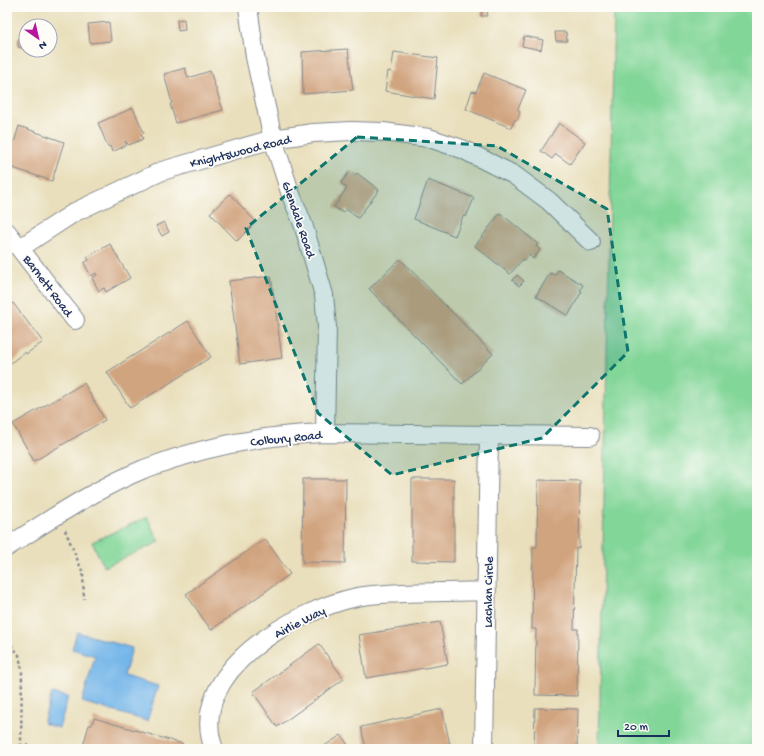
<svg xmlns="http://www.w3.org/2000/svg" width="764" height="756" font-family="'Gochi Hand',sans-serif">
<rect width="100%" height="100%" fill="#fdfcf7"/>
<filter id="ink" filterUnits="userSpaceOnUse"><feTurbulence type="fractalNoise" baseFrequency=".025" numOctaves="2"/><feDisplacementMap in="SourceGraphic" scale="8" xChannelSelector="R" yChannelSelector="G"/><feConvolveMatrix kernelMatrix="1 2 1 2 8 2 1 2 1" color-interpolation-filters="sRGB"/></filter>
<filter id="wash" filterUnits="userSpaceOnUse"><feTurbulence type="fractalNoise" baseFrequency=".012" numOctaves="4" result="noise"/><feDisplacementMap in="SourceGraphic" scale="16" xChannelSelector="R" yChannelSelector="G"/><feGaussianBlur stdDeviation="0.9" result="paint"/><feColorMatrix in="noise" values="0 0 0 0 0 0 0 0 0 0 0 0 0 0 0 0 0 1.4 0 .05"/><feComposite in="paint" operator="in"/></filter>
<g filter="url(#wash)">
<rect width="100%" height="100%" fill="#e9dfbc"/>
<path fill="#82d698" stroke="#4e827b" d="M614 7H757V749H599Z
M147 517 159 542 104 567 92 542Z"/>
<path fill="#74b6e9" stroke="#4872a4" d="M77 632 132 648 124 676 158 686 147 721 82 702 95 656 72 649Z
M52 693 68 697 59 728 43 723Z"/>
<g id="blocks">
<path fill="#d1a480" d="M482 7H488L487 16H481Z
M184 19 185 30 178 31 177 20Z
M109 22 111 41 90 43 88 24Z
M555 32H566L567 41H556Z
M524 36 543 40 541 50 522 46Z
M18 39H26V48L18 47Z
M348 49 353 90 303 94 302 52Z
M394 52 438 58 434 99 385 91 388 71 391 72Z
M185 68 188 78 210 71 223 110 176 123 170 104 172 103 164 74Z
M484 73 526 90 518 109 520 112 517 120 515 119 511 128 466 109 472 91 476 92Z
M133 108 144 133 141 134 143 139 129 145 125 141 127 145 112 152 110 146 108 147 98 123Z
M559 123 585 142 570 164 556 154 552 159 541 151Z
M19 126 64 142 52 181 7 166Z
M350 171 355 175 357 173 379 190 358 218 346 209 343 213 334 207 347 188 341 183Z
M428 180 474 198 466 217 463 216 455 236 414 219Z
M230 194 256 222 237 241 210 213Z
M500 213 538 244 536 246 540 250 533 259 529 255 525 260 523 259 510 274 475 246Z
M164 222 169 232 162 236 156 226Z
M110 244 130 278 106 292 104 288 99 291 92 278 97 275 96 273 91 276 84 263 89 260 87 257Z
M400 259 493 354 462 384 369 289Z
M558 270 583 285 580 290 582 291 568 316 536 296 550 273 555 275Z
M517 275 524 281 519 286 512 280Z
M271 276 282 358 240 364 229 281Z
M13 303 43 342 26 354 25 352 8 365 7 307Z
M188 321 211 357 130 408 107 372Z
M84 383 105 420 34 461 13 424Z
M303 479H346L345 563 302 562Z
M412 479H454V562L412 561Z
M538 480 580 481 579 548H576L574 629H578L577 696 535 695 536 629H532L533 547H537Z
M265 539 290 574 211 630 186 594Z
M440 622 448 664 366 678 359 635Z
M319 644 344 679 277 727 253 692Z
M535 708 578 709 577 749H534Z
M442 709 451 749H366L361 727Z
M94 718 183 744 182 749H82L89 725H92Z
M341 735 351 749H320Z"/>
</g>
</g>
<g filter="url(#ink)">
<use href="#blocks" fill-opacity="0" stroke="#82878d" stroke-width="1"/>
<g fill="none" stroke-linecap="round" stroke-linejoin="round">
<g stroke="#82878d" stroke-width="20">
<path id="minor" d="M248 7 255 57 273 139 291 195 303 224 324 295 327 327 325 433
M7 232 75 320
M20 248 75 212 162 171 273 139 313 133 351 131 383 132 429 138 462 149 514 175 549 201 591 242
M7 547C51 519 95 489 144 469 202 447 263 435 325 433L590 436
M214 749C185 672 296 610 357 597 372 594 387 594 402 593 430 592 459 592 487 591
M484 749 489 435"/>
</g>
<path stroke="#82878d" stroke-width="2.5" stroke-dasharray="3 3" stroke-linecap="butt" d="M65 530 83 573 84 599
M7 640 19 655 22 670 21 745 58 749"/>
<use href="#minor" stroke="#fff" stroke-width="18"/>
</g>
</g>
<path fill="#0f766e" fill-opacity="0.2" stroke="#0f766e" stroke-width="3" stroke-dasharray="8 5" stroke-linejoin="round" d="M357 137 497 146 607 209 628 352 542 438 392 475 318 413 246 228Z"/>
<g text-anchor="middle" stroke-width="3.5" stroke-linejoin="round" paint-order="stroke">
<g font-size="13" fill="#1b2f5e" stroke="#fdfcf7">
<text transform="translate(240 150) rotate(-14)" y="5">Knightswood Road</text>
<text transform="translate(300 219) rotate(71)" y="5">Glendale Road</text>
<text transform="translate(49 285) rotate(53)" y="5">Barnett Road</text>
<text transform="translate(286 437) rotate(-6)" y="5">Colbury Road</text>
<text transform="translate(487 592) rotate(-89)" y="5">Lachlan Circle</text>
<text transform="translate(299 621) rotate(-27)" y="5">Airlie Way</text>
</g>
</g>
<rect width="764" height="756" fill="none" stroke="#fdfcf7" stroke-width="24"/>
<g transform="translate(38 38) rotate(146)"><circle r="19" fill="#fdfcf7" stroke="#a3aaba"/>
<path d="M0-3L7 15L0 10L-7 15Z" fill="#b5179e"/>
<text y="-6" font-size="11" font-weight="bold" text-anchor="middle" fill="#1b2f5e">N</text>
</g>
<path d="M618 730v6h51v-6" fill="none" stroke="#1b2f5e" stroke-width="2"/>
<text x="624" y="730" font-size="12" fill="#1b2f5e" stroke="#fdfcf7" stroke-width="3" paint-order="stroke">20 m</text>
</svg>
